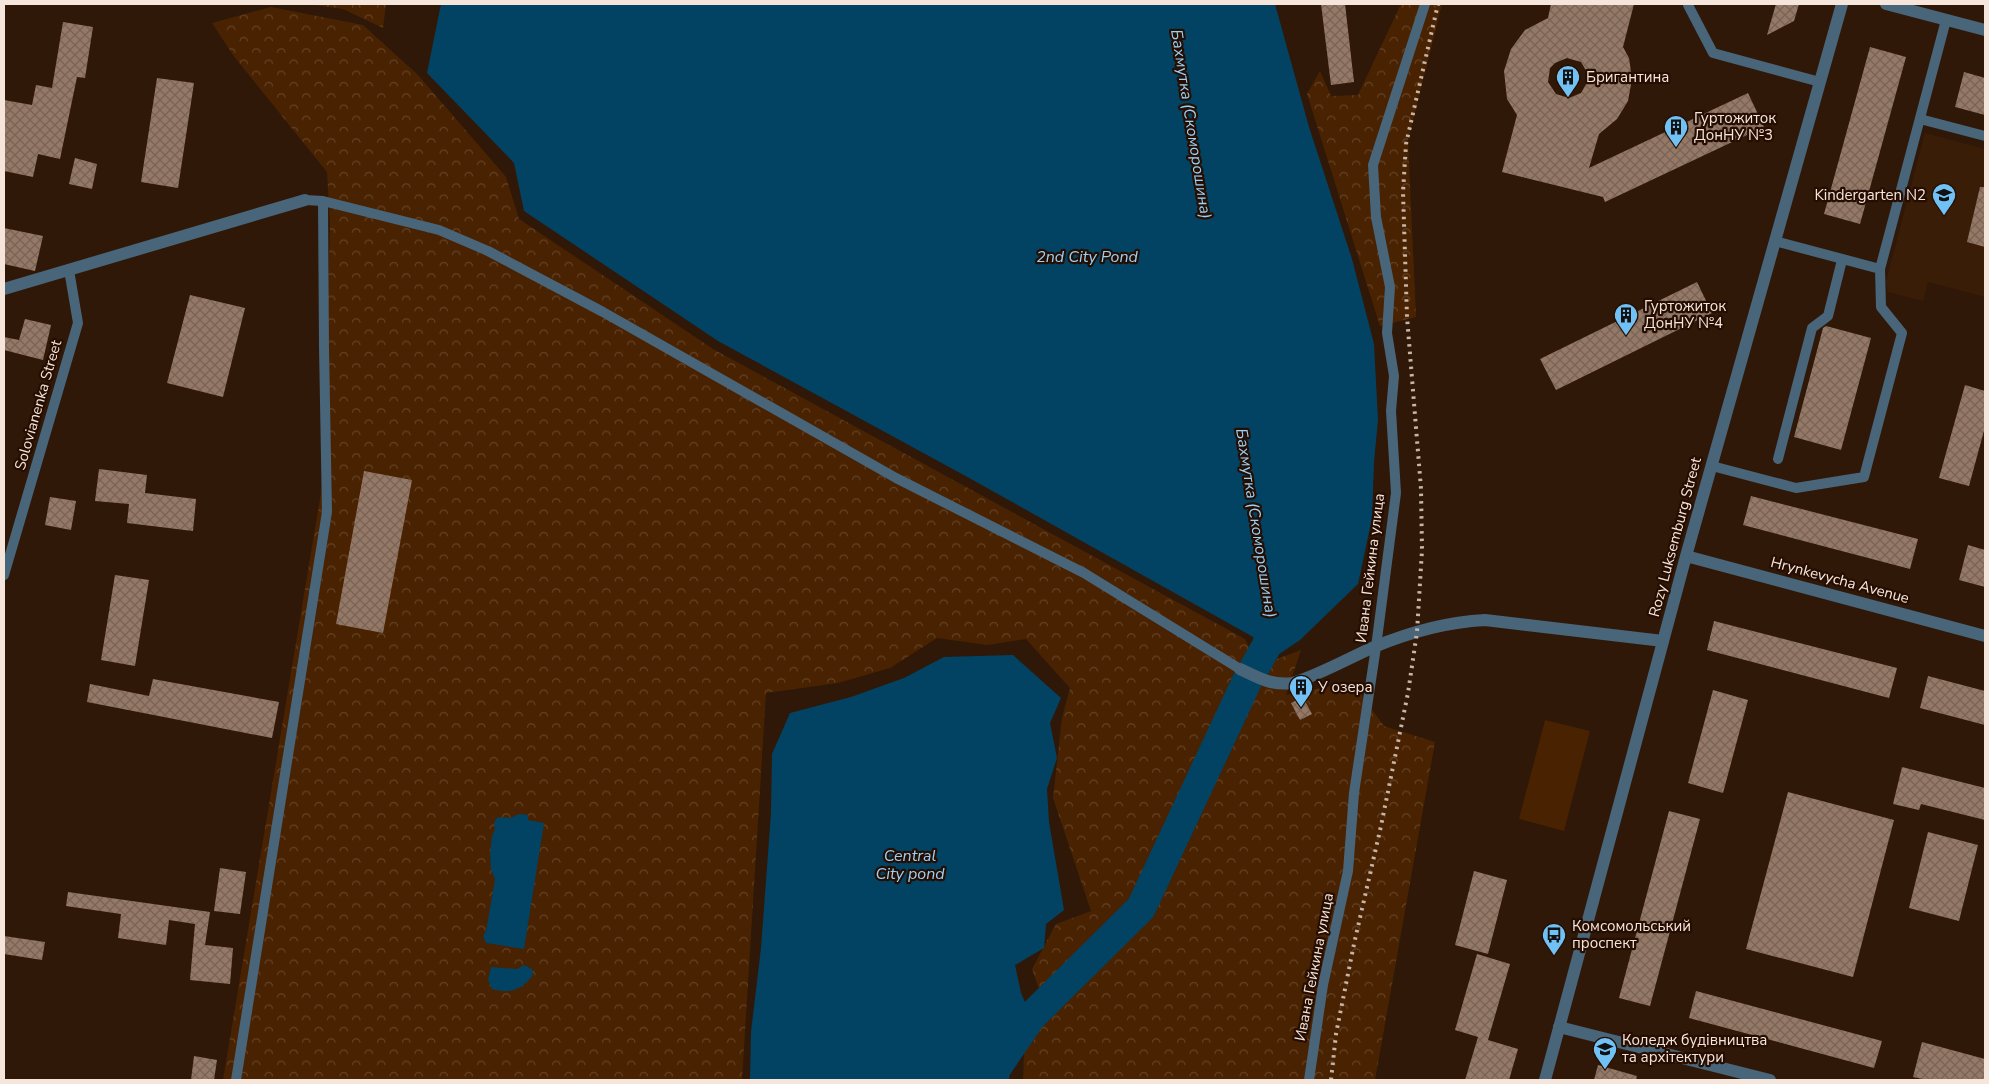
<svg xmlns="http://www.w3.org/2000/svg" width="1989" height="1084" font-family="'Nunito Sans',sans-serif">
<defs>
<pattern id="forest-crowns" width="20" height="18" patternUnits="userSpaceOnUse" patternTransform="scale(1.25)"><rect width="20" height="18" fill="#492201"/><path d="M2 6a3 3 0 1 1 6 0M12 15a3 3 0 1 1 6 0" fill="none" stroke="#644225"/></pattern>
<pattern id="building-cross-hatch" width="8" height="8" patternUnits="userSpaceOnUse" patternTransform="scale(1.25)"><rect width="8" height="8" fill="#957865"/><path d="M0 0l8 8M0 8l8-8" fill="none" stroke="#776457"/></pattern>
</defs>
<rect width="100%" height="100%" fill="#2f1807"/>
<path fill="#3a1d07" d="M1925 133 1985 149V297L1928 282 1923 301 1888 292 1886 282Z"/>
<path fill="#492201" d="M1545 720 1590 731 1564 831 1519 819Z"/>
<path fill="url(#forest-crowns)" d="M309 4H386L383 28 343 9Z
M1401 4H1442L1408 140 1416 317 1380 326 1307 94 1320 71 1331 96 1358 95Z
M271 7 363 25 418 75 506 177 519 219 713 349 1245 639 1258 666 1301 650 1286 695 1352 682 1384 726 1435 742 1375 1080H1023L1024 1052 1047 1012 1032 969 1056 924 1091 911 1053 798 1062 718 1070 688 1026 639 987 645 937 638 890 668 838 683 766 693 742 1080H223L323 481 330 224 327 172 233 55 212 23Z"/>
<path fill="#024364" d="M441 4H1275L1309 127 1352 259 1374 344 1378 420 1374 462 1372 518 1358 584 1300 640 1266 663 1257 661 1255 654V638L971 479 718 341 524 211 514 163 427 73Z
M1013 655 1061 698 1050 723 1057 758 1047 789 1049 822 1064 910 1046 924 1044 948 1015 965 1021 993 1034 1023 1012 1052 1009 1080H750L751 1032 761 948 771 813 772 754 790 713 851 697 904 678 944 657Z
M519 814 528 815V820L544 823 524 949 486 943 483 936 486 931 495 879 491 870 490 853 492 836 495 829 494 822 498 817 510 818Z
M524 965 532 969 533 975C522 990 510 994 492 989L488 980 491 967 517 969Z"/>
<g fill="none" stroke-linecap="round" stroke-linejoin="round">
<path stroke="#024364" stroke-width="30" d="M988 1080 1031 1017 1141 908 1247 681 1266 647 1274 626"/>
</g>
<path fill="url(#building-cross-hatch)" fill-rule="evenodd" d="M1321 4H1345L1354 82 1331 85Z
M1551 4H1634L1623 47 1629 58 1632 79 1628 101 1617 119 1599 134 1589 168 1748 93 1764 127 1605 202 1603 197 1502 172 1517 115 1507 99 1504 71 1511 49 1525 30 1548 18ZM1567 58 1581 62 1588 74V81L1581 93 1569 98 1556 94 1548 82 1550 68 1555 63Z
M1776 4H1799L1794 21 1767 35Z
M63 22 93 27 85 78 77 77 60 159 38 154 33 177 4 171V100L32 105 36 85 52 88Z
M1870 47 1906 57 1860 224 1824 214Z
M1964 72 1985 78V115L1955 107Z
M157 78 194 83 178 188 141 182Z
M75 158 97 164 92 189 69 184Z
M1980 187H1985V247L1967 242Z
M4 228 43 236 35 271 4 264Z
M1697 282 1712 313 1556 390 1540 359Z
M190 295 245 308 223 397 167 383Z
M25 319 51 325 43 360 4 350V337L19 340Z
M1826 326 1871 338 1841 450 1794 437 1823 328Z
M1965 385 1985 391V427L1969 486 1939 478Z
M99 469 147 475 145 493 196 499 193 531 127 523 129 504 95 501Z
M364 471 412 480 383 633 336 624Z
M1751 496 1918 539 1910 569 1743 525Z
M50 497 76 501 71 530 45 525Z
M1968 545 1985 550V587L1959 580Z
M115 575 149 580 135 666 101 660Z
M1714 621 1897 668 1889 698 1707 650Z
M1928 676 1985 691V725L1920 708Z
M153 679 279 702 272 738 87 702 90 684 149 696Z
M1713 690 1748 700 1723 793 1688 783Z
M1303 697 1312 714 1300 720 1291 703Z
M1902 767 1985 788V820L1921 804 1919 810 1893 804Z
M1788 792 1894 820 1853 977 1746 949Z
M1669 811 1700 819 1650 1006 1619 998Z
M1928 832 1978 845 1959 921 1909 908Z
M220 868 246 872 240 914 214 911Z
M1474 871 1507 880 1488 954 1455 945Z
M68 892 210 912 205 945 233 948 230 984 190 980 195 924 169 920 166 945 118 938 121 914 66 906Z
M4 936 45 942 42 960 4 954Z
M1477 954 1510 964 1488 1040 1455 1030Z
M1696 991 1882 1041 1874 1068 1689 1018Z
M1478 1037 1518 1049 1509 1080H1465Z
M1922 1042 1985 1059V1080H1927L1913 1077Z
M194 1056 217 1060 214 1080H191Z
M1598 1065 1637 1076 1636 1080H1594Z"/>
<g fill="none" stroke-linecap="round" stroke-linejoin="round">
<path stroke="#496579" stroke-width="10" d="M1688 5 1713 53 1820 82
M1920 119 1985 136
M305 200 323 201 439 230 488 251 603 312 896 478 1084 573 1240 669
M1880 269 1946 20
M1778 459 1812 328 1828 316 1842 260
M1712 466 1796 488 1864 477 1902 333 1881 307 1880 269 1775 241
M4 575 78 323 69 270
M236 1080 327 512 324 347 323 201
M1309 1080 1323 985 1348 871 1354 793 1376 647 1396 493 1391 411 1394 376 1387 333 1390 287 1376 217 1373 165 1425 4"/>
<path stroke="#496579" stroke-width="12" d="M4 289 305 200
M1240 669C1259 678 1272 686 1293 683 1321 674 1347 659 1374 647 1410 632 1446 622 1485 620L1663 641
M1559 1027 1770 1080"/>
<path stroke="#496579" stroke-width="12" d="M1886 4 1985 30
M1686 556 1985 636
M1545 1080 1686 556 1842 4"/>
<path stroke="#c7b5a9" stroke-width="4" stroke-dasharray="2.5 5" stroke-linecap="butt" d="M1331 1080 1336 1034 1354 944 1381 826 1408 693 1417 632 1422 550 1421 489 1407 317 1403 192 1406 144 1438 4"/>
</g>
<defs>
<g id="building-pin" transform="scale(1.25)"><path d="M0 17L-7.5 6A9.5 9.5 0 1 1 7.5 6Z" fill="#72c1f5" stroke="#250e01"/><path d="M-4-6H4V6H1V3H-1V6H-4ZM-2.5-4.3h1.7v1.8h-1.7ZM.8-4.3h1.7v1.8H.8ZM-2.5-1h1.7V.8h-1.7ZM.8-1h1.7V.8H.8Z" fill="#111"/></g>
<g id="school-pin" transform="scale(1.25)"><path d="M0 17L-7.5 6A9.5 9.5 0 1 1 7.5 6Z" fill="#72c1f5" stroke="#250e01"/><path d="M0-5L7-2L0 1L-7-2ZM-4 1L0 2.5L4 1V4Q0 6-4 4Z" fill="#111"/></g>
<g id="bus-pin" transform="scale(1.25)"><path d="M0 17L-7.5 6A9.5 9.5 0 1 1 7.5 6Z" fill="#72c1f5" stroke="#250e01"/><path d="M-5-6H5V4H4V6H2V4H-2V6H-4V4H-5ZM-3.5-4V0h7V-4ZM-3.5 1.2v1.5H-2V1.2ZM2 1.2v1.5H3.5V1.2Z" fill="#111"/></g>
<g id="university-pin" transform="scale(1.25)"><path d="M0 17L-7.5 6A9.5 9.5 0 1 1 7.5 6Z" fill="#72c1f5" stroke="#250e01"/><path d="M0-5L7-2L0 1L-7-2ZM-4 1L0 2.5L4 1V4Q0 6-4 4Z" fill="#111"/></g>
</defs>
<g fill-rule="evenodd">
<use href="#building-pin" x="1568" y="77"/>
<use href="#building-pin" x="1676" y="127"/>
<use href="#school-pin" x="1944" y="195"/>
<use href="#building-pin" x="1626" y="315"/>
<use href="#building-pin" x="1301" y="687"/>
<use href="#bus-pin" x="1554" y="935"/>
<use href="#university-pin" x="1605" y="1049"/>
</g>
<g text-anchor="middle" stroke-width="4.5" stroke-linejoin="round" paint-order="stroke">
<g font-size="15" fill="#f6e5db" stroke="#250e01" text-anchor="start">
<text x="1586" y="82">Бригантина</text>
<text x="1694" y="123">Гуртожиток<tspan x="1694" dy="17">ДонНУ №3</tspan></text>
<text x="1926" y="200" text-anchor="end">Kindergarten N2</text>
<text x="1644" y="311">Гуртожиток<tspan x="1644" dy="17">ДонНУ №4</tspan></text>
<text x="1318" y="692">У озера</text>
<text x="1572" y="931">Комсомольський<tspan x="1572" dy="17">проспект</tspan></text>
<text x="1622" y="1045">Коледж будівництва<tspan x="1622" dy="17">та архітектури</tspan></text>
</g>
<g font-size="15" fill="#f6e5db" stroke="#250e01">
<text transform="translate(38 405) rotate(-74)" y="5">Solovianenka Street</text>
<text transform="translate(1675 537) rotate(-75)" y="5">Rozy Luksemburg Street</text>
<text transform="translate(1370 568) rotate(-83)" y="5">Ивана Гейкина улица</text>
<text transform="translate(1840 580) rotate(15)" y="5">Hrynkevycha Avenue</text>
<text transform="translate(1314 967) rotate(-79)" y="5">Ивана Гейкина улица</text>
</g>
<g font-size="16" font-style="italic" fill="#99d1f7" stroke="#250e01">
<text transform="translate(1192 124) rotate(81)" y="6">Бахмутка (Скоморошина)</text>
<text x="1087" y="262">2nd City Pond</text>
<text transform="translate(1257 523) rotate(81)" y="6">Бахмутка (Скоморошина)</text>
<text x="910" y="861">Central<tspan x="910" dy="18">City pond</tspan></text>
</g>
</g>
<rect width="1989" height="1084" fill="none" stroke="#f6e5db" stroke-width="10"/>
</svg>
